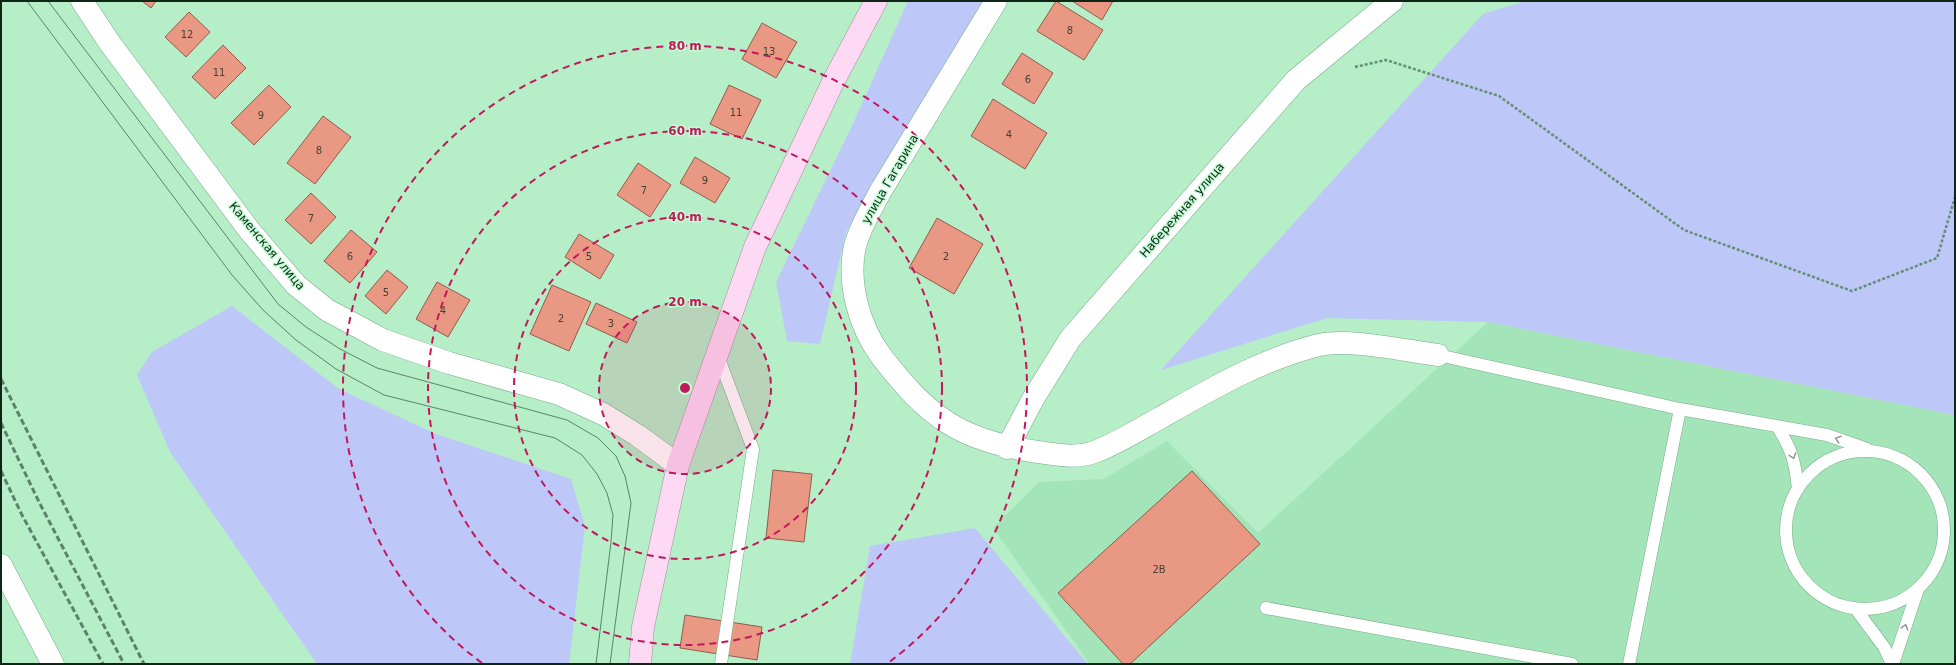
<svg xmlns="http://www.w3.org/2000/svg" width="1956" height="665" font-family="'DejaVu Sans',sans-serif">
<rect width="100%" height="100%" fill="#b5eec7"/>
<path fill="#a4e4b9" d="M1488 322 1955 415V664H1090L993 528 1039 482 1104 479 1167 441 1258 533Z"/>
<path fill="#bdc8f8" d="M908 1H984L846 232 820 344 787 341 776 282 852 126Z
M1525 1H1955V415L1488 322 1327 318 1161 370 1483 14Z
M232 306 339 389 436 434 571 479 585 526 569 664H317L170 452 137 375 152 352Z
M975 528 1088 664H850L870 546Z"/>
<path fill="#e99884" stroke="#945b4d" d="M142 1H156L151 8Z
M1056 1 1103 30 1084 60 1037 31Z
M1072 1H1113L1102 20Z
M189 12 210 32 186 57 165 37Z
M762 23 797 42 776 78 742 59Z
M223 45 246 68 215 99 192 77Z
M1022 53 1053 73 1034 104 1002 84Z
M269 85 291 107 254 145 231 123Z
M729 85 761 100 742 139 710 124Z
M993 99 1047 133 1025 169 971 136Z
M323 116 351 137 315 184 287 163Z
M695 157 730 178 715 203 680 183Z
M638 163 671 185 650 217 617 195Z
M311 193 336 217 311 244 285 220Z
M937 218 983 244 954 294 909 268Z
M351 230 377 252 350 283 324 261Z
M579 234 614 255 600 279 565 257Z
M387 270 408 287 386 314 365 296Z
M437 282 470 300 448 337 416 319Z
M552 285 591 302 569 351 530 334Z
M596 303 637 322 627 343 586 324Z
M773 470 812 474 804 542 766 538Z
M1192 471 1260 544 1130 664H1123L1058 593Z
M685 615 762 627 757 660 680 648Z"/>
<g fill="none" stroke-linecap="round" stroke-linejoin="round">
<g stroke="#75ac87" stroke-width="13">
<path id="service" d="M1438 355 1680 409 1827 435 1867 449
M718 356 753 449 721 664
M1777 426C1792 450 1795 461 1798 489
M1786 530a79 79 0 1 1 158 0a79 79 0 1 1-158 0Z
M1266 608 1572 664
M1855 608 1884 647 1892 664
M1629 664 1680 409
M1893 664 1918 589"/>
</g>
<g stroke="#75ac87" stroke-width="23">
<path id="minor" d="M82 1 109 42 249 230 296 285 327 310 383 340 449 363 559 394 603 414 637 435 678 465
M996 1 880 192C871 210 860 227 855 246 847 283 859 326 881 356 928 417 960 441 1038 452 1058 455 1078 459 1097 451 1119 442 1140 429 1160 418 1211 389 1262 359 1319 345 1349 338 1406 351 1438 355
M1007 448 1033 399 1070 339 1296 80 1392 1
M1 565 53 664"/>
</g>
<g stroke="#a88aa2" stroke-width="23">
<path id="primary" d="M640 664 643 627 678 465 755 247 833 82 876 1"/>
</g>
<path stroke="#668e73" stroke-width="2.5" stroke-dasharray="3 2" stroke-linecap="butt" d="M1355 67 1386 60 1499 96 1684 230 1852 291 1937 258 1955 197"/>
<use href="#service" stroke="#fff" stroke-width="12"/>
<use href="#minor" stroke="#fff" stroke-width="22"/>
<use href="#primary" stroke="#fdd9f4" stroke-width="22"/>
<path stroke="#5c8369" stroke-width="1" d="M27 1 232 275 263 310 296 340 336 369 384 395 555 438 582 455 597 474 607 493 613 515 611 542 596 664
M48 1 278 304 306 327 340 349 377 368 567 420 598 438 616 456 625 476 631 503 610 664"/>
<path stroke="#5c8369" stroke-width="3" stroke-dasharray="6 3" stroke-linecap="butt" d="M1 379 144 664
M1 423 39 502 124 664
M1 471 22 515 103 664"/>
</g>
<defs><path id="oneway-chevron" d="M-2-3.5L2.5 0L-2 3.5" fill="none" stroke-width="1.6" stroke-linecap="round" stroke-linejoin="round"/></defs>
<g stroke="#939d97">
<use href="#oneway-chevron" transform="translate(1838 439) rotate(-161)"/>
<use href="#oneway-chevron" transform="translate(1793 456) rotate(70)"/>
<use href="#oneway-chevron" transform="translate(1905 627) rotate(-72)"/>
</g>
<circle cx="685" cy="388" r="86" fill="#c2185b" fill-opacity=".12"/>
<g fill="none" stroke="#c2185b" stroke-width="2" stroke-dasharray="7 5">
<circle cx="685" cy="388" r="86"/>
<circle cx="685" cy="388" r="171"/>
<circle cx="685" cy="388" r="257"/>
<path d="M482 663A342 342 0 1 1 888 663"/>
</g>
<g text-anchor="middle" stroke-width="3" stroke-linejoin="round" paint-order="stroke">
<g font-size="10" fill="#464232">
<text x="1070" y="34">8</text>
<text x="187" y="38">12</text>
<text x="769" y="55">13</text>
<text x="219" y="76">11</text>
<text x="1028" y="83">6</text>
<text x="736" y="116">11</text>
<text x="261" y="119">9</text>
<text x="1009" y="138">4</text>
<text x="319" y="154">8</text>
<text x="705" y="184">9</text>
<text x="644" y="194">7</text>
<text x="311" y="222">7</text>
<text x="350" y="260">6</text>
<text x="589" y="260">5</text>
<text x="946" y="260">2</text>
<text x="386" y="296">5</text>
<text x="443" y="314">4</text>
<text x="561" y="322">2</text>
<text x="611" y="327">3</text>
<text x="1159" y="573">2В</text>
</g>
<g font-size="12" fill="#0f2617" stroke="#c2fcd4">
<text transform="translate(890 179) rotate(-60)" y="4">улица Гагарина</text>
<text transform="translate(1182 210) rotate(-49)" y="4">Набережная улица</text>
<text transform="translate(267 246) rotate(50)" y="4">Каменская улица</text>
</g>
</g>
<circle cx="685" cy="388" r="6" fill="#c2185b" stroke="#c2fcd4" stroke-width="2"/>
<g font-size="12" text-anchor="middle" font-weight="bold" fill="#c2185b" stroke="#c2fcd4" stroke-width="3" stroke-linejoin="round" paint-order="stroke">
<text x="685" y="50">80 m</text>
<text x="685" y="135">60 m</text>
<text x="685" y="221">40 m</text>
<text x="685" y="306">20 m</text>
</g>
<rect width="1956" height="665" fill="none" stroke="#0f2617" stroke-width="4"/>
</svg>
